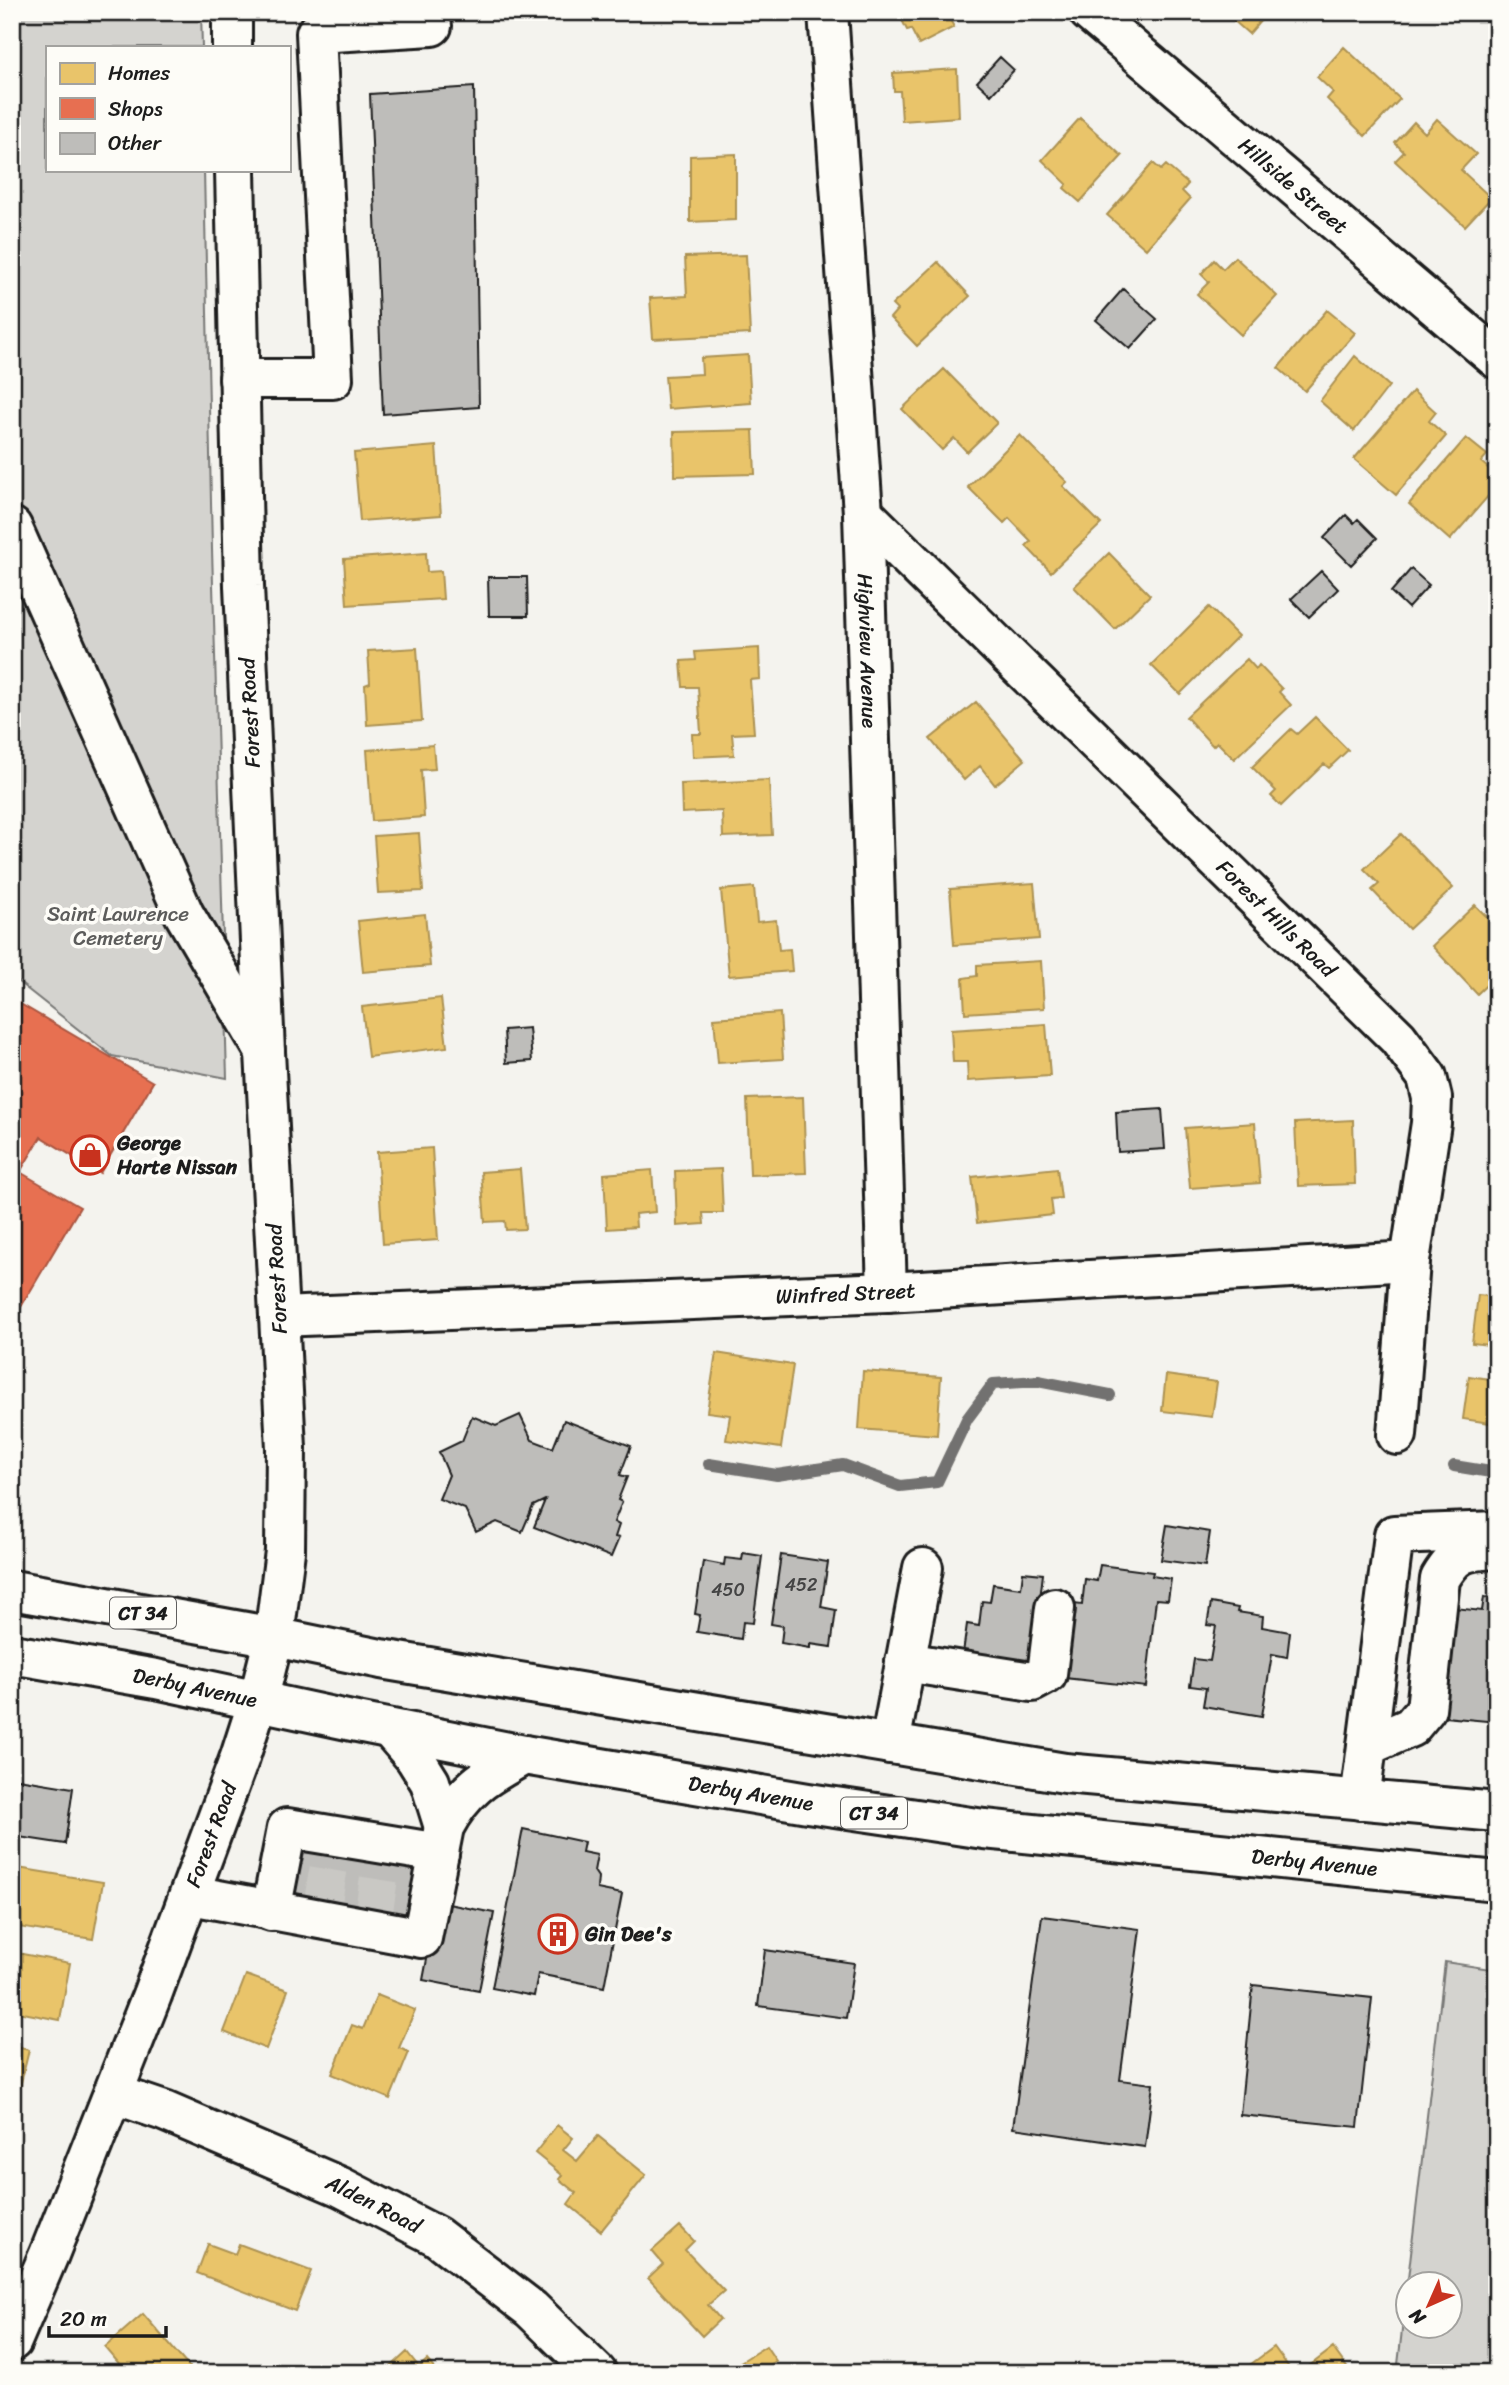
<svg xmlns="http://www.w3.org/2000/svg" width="1509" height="2385" font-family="Sriracha,sans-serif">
<rect width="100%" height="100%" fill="#f4f3ee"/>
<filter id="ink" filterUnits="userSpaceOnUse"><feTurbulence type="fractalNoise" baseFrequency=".0143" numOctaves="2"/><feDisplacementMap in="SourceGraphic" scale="14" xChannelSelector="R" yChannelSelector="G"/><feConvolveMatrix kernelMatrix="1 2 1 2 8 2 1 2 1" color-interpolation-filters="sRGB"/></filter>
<g filter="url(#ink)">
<path fill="#d4d3cf" stroke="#787876" stroke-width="2" fill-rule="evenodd" d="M12 12H201L202 47H47V170H204L212 549 227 1078 112 1056 12 977Z
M1445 1962 1497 1970V2373H1397ZM1408 2284H1450V2326H1408Z"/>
<path fill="#e9c46a" stroke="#ac9253" stroke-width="2" d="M898 12H946L954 27 919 45 911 29 907 30Z
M1224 12H1268L1249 34Z
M1344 47 1400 99 1365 136 1327 99 1333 92 1317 77Z
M957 69 959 117 902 121 900 91H894L893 73Z
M1080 118 1122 156 1080 202 1064 188 1067 184 1042 160Z
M1437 119 1476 154 1461 170 1491 198 1465 226 1395 161 1404 152 1395 143 1414 122 1425 133Z
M736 154V220L690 222V156Z
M1153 163 1161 170 1166 165 1188 184 1182 191 1190 199 1146 249 1107 215Z
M746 255 750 334 653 339 650 298 687 296 685 257Z
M1235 257 1277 296 1241 335 1197 294 1209 282 1201 274 1214 260 1223 269Z
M938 262 970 296 917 346 890 318 897 310 892 305Z
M1327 310 1355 333 1305 391 1278 368Z
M748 355 751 403 668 409 665 376 702 374 701 358Z
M1355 356 1389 386 1354 431 1320 401Z
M944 369 997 423 967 452 954 438 942 450 902 409Z
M1413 391 1436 412 1429 421 1446 436 1396 495 1354 459Z
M753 430 755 474 675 476 674 432Z
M1020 435 1067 482 1063 486 1101 524 1051 572 1026 546 1031 541 1009 518 1004 523 968 487Z
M1466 438 1487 455 1481 462 1497 476V486L1450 540 1409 504Z
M436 446 441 515 360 521 354 453Z
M426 553 427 572 441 571 443 599 347 605 344 559Z
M1109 553 1150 595 1115 629 1074 587Z
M1209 607 1238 636 1180 694 1151 665Z
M417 648 422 721 367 725 365 685 370 683 368 651Z
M759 648 760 679 750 680 754 733 732 734 734 755 693 757 692 734H701L698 687H683L681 661 696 660 695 652Z
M1247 659 1256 669 1259 665 1282 689 1279 692 1291 705 1234 759 1217 742 1213 746 1186 717Z
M976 702 1025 760 995 785 980 766 964 780 930 739Z
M1315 717 1348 750 1329 768 1324 764 1281 806 1271 796 1276 791 1252 767 1291 729 1297 734Z
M433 745 435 769 421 770 424 817 372 821 367 750Z
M769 780 772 835 723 837 722 811 682 813 681 784Z
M419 833 423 891 378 893 374 836Z
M1401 834 1453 888 1409 929 1372 890 1379 884 1364 869Z
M1034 883 1039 939 954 945 950 889Z
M754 887 757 922 776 920 779 950 790 949 792 971 729 976 721 890Z
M1475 905 1497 927V975L1477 994 1432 946Z
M425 914 430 966 363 972 358 921Z
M1041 961 1044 1008 965 1013 963 978 977 976V965Z
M441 998 447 1047 368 1057 362 1007Z
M780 1013 783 1059 718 1063 714 1018Z
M1046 1024 1050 1076 968 1081 967 1062H953L951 1030Z
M803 1097 806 1173 750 1175 747 1099Z
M1353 1120 1355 1184 1298 1186 1295 1123Z
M1255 1123 1260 1183 1190 1188 1185 1128Z
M432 1148 438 1240 383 1244 377 1152Z
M1497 1163V1201L1492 1200Z
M1057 1168 1061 1198 1051 1199 1053 1215 977 1223 972 1177Z
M520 1169 525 1229 506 1230 505 1221 485 1222 481 1172Z
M721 1169 723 1213H703L704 1224 677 1226 675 1171Z
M652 1170 655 1212 635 1214 636 1227 607 1229 604 1174Z
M1478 1295 1497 1297V1346L1472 1343Z
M716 1353 793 1365 781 1448 726 1440 730 1415 707 1412Z
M863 1371 941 1377 937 1435 859 1429Z
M1166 1375 1217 1382 1212 1417 1162 1411Z
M1469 1376 1497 1380V1424L1463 1419Z
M12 1867 103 1882 93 1939 12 1926Z
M12 1952 70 1963 60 2020 12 2011Z
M246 1975 288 1990 266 2049 224 2032Z
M377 1995 415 2010 399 2048 409 2052 390 2099 332 2074 352 2025 363 2029Z
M12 2046 29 2050 17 2099 12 2098Z
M557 2125 573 2138 563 2150 577 2161 598 2136 646 2175 601 2231 568 2204 576 2193 559 2179 562 2175 535 2153Z
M680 2226 694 2241 685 2250 724 2291 708 2305 720 2319 702 2336 648 2278 663 2264 652 2251Z
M208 2244 235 2254 239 2244 311 2271 295 2311 197 2273Z
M143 2314 194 2373H127L105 2347Z
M766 2346 776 2361 768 2366 772 2373H738L734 2366Z
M1274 2347 1293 2373H1244L1243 2370Z
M1333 2348 1351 2373H1300Z
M407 2352 419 2367 427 2360 438 2373H384Z"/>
<path fill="#e76f51" stroke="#aa5641" stroke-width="2" d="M12 999 153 1082 100 1173 41 1137 20 1172 80 1207 12 1322Z"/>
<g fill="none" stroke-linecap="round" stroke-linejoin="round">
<path stroke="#72716f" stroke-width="12" d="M709 1464 777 1475 843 1465 900 1486 937 1482 967 1419 993 1384 1038 1381 1110 1395
M1454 1466 1497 1473"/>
</g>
<path fill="#bebdba" stroke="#1c1c1c" stroke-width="2" d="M1000 57 1014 70 991 95 977 82Z
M474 87 479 407 383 414 370 94Z
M1123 289 1157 319 1130 349 1096 320Z
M1346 515 1354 523 1358 519 1377 538 1351 565 1324 538Z
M1411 569 1429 585 1408 608 1391 592Z
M1321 571 1338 589 1309 617 1291 599Z
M488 577H527L528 616H489Z
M529 1028 532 1061 506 1063 504 1030Z
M1162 1109 1165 1149 1118 1152 1116 1112Z
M520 1415 532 1440 553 1448 564 1420 631 1446 620 1475 627 1477 618 1500 622 1502 614 1522 619 1525 615 1537 619 1538 611 1557 534 1527 545 1500 533 1506 522 1532 497 1522 476 1532 465 1509 439 1499 449 1475 439 1452 462 1441 472 1416 496 1426Z
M1167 1525 1210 1532 1205 1566 1161 1560Z
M743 1553 762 1556 753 1623 743 1622 741 1639 697 1632 700 1615 695 1614 703 1561 724 1565 725 1558 742 1560Z
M781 1555 828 1562 821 1607 836 1610 831 1647 810 1644V1648L781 1643 783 1626 771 1624Z
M1100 1565 1153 1572 1152 1576 1171 1579 1168 1600 1156 1599 1146 1687 1065 1678 1074 1604 1082 1605 1085 1579 1097 1581Z
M1023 1572 1043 1574 1032 1666 963 1653 967 1624 979 1626 982 1601 990 1602 993 1584 1021 1588Z
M1484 1597 1497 1599V1722L1445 1717 1446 1704 1430 1702 1433 1678 1449 1679 1455 1608 1482 1611Z
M1211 1603 1238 1608 1237 1612 1263 1616 1262 1627 1290 1632 1287 1657 1272 1654 1262 1716 1203 1706 1206 1688 1190 1686 1194 1659 1210 1661 1216 1626 1207 1625Z
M12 1778 73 1788 65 1844 12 1836Z
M523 1829 584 1842 582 1852 597 1855 594 1871 598 1877 597 1889 622 1894 604 1987 538 1974 534 1996 492 1988Z
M298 1842 431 1868 421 1925 288 1901Z
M438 1902 494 1913 479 1991 423 1980Z
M1042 1916 1140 1929 1120 2080 1153 2084 1145 2147 1013 2128Z
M765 1950 854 1963 846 2018 758 2006Z
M1253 1985 1372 1998 1358 2127 1240 2115Z"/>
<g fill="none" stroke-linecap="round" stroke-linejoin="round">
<path stroke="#c9c8c4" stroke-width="38" stroke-dasharray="38 19" stroke-linecap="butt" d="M322 1907 332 1849
M373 1917 382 1858"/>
<g stroke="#1c1c1c" stroke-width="44">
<g id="minor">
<path id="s1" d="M828 12 863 513 887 1292"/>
<path id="s2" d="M1089 12 1497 359"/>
<path d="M239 379H333L316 33 432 26"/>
<path id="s3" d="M863 513 1398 1038 1427 1077 1432 1098 1431 1123 1410 1261 1397 1435"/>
<path d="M12 527 184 914 265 1052"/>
<path id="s4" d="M279 1317 887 1292 1410 1261"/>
<path d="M905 1662 1032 1682 1047 1674 1055 1608"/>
<path d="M390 1729 415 1758 430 1782 444 1827"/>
<path d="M890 1744 923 1568"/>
<path d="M1367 1746 1411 1727 1426 1709 1440 1579C1457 1550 1466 1551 1497 1549"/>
<path d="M1360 1800 1394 1535 1497 1531"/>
<path d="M191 1895 422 1938 444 1827C465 1787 487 1776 524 1755"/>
<path d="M271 1911 287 1828 439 1853"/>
<path id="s5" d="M114 2094 164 2111 341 2187 436 2236 531 2309 597 2373"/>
</g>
</g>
<g stroke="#1c1c1c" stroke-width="44">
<g id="major">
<path d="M232 12V47"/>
<path id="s6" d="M12 2341 50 2252 152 1995 240 1757 258 1701 274 1637 285 1551 286 1448 265 1052 244 586 235 170"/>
</g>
</g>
<g stroke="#1c1c1c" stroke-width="44">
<g id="highway">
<path d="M12 1590 274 1637 381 1659 1065 1773 1497 1812"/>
<path id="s7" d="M12 1654 156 1679 352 1721 524 1755 808 1803 984 1829 1497 1881"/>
</g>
</g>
<use href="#minor" stroke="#fdfcf7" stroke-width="38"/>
<use href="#major" stroke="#fdfcf7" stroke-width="38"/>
<use href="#highway" stroke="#fdfcf7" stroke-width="38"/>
</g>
</g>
<defs>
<g id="shop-ring" transform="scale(2.0125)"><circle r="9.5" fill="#fdfcf7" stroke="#c8321e" stroke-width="1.5"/><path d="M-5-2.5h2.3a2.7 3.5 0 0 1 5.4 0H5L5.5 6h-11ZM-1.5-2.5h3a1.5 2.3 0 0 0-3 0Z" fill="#c8321e"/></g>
<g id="building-ring" transform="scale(2.0125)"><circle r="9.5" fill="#fdfcf7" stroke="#c8321e" stroke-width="1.5"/><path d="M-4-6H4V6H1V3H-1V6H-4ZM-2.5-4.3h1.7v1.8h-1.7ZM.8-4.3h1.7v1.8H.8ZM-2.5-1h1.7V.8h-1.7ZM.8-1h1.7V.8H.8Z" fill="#c8321e"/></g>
</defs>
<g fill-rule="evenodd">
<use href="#shop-ring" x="90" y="1155"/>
<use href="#building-ring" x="558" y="1934"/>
</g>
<g text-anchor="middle" stroke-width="7" stroke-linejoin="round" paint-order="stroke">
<g font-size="18" fill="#444">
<text x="801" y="1591">452</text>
<text x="728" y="1596">450</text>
</g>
<g fill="#fdfcf7" stroke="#605f5e" stroke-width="2">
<rect x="110" y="1597.5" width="66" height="31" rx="5"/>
<rect x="841" y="1797.5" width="66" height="31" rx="5"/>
</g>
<g font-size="19" font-weight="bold" fill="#1c1c1c">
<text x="143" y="1620">CT 34</text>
<text x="874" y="1820">CT 34</text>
</g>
<g font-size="21" fill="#1c1c1c" stroke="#fdfcf7">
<text dy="7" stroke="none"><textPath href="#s2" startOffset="268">Hillside Street</textPath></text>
<text dy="7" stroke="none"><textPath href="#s1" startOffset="640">Highview Avenue</textPath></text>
<text transform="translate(250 713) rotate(-93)" y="7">Forest Road</text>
<text dy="7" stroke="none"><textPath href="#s3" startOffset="579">Forest Hills Road</textPath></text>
<text transform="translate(277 1279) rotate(-93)" y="7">Forest Road</text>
<text dy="7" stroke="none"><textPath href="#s4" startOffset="567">Winfred Street</textPath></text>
<text dy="7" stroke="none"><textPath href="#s7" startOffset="186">Derby Avenue</textPath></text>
<text dy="7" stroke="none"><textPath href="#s7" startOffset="752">Derby Avenue</textPath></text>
<text dy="7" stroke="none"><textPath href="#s6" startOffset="544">Forest Road</textPath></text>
<text dy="7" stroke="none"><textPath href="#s7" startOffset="1320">Derby Avenue</textPath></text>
<text dy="7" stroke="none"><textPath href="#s5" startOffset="282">Alden Road</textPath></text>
</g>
<g font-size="21" fill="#5c5c5b" stroke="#fdfcf7">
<text x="118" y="921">Saint Lawrence<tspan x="118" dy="24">Cemetery</tspan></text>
</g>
<g font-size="21" font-weight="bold" fill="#1c1c1c" stroke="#fdfcf7" text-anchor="start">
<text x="117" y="1150">George<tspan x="117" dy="24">Harte Nissan</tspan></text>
<text x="585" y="1941">Gin Dee's</text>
</g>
</g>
<rect width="1509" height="2385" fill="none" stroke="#fdfcf7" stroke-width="42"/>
<rect x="21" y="21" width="1467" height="2343" fill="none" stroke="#1c1c1c" stroke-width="2.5" filter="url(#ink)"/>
<rect x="46" y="46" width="245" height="126" fill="#fdfcf7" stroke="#a3a29f" stroke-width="2"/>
<rect x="60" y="63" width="35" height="21" fill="#e9c46a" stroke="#a3a29f" stroke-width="2"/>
<text x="108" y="80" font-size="21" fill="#1c1c1c">Homes</text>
<rect x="60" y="98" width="35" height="21" fill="#e76f51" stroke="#a3a29f" stroke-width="2"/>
<text x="108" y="116" font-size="21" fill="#1c1c1c">Shops</text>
<rect x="60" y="133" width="35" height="21" fill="#bebdba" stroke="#a3a29f" stroke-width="2"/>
<text x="108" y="150" font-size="21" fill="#1c1c1c">Other</text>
<g transform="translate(1429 2305) rotate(225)"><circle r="33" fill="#fdfcf7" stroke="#a3a29f" stroke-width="2"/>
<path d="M0-5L12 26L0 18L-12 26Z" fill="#c8321e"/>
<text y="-10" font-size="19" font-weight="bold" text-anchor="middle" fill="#1c1c1c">N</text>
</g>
<path d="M49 2326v10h117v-10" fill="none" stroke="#1c1c1c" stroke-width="3.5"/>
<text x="60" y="2326" font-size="21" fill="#1c1c1c" stroke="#fdfcf7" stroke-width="5" paint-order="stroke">20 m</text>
</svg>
